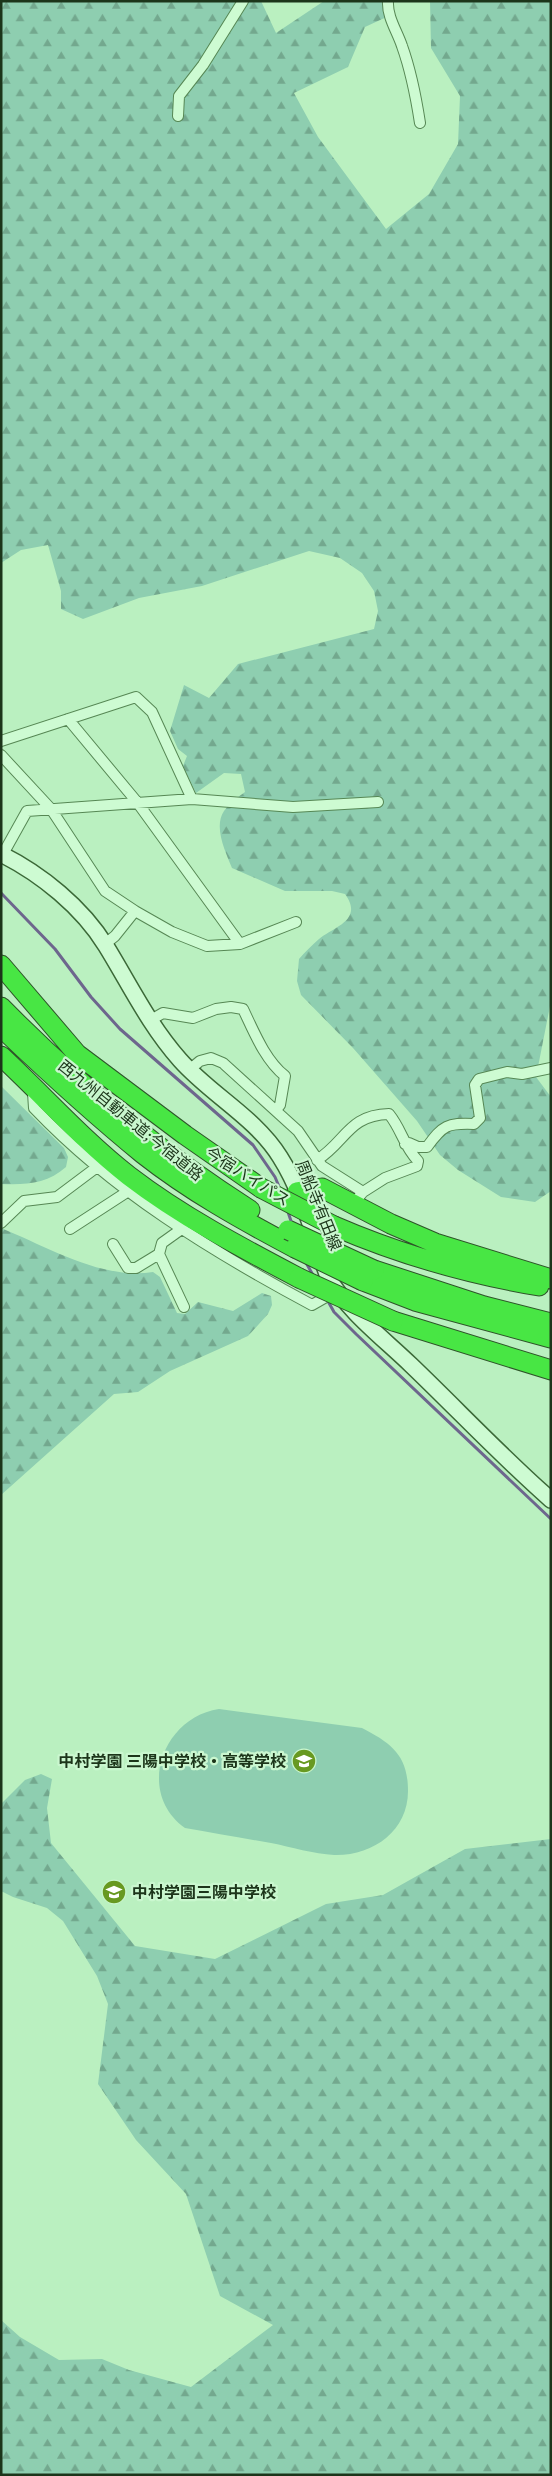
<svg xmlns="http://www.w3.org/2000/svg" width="552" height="2476" font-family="'Source Serif 4','Noto Sans JP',serif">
<defs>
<pattern id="forest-firs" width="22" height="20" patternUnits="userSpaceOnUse" patternTransform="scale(1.25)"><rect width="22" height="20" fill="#8eceb0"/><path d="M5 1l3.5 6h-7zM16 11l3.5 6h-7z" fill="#73a88e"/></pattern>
</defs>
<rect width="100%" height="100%" fill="#baf0c0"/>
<path fill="url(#forest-firs)" d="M1 1H261L276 33 324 1H388L393 14 365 27 348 67 294 93 318 137 386 229 429 194 458 144 460 96 431 48 430 1H551V1001L536 1077 551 1097V1191L535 1202 501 1197 458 1170 440 1155 417 1121 353 1048 301 995 297 981 299 959C305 952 312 945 319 939 334 927 364 920 345 894L332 891H285L232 868C226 853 213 827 224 811 229 804 238 797 245 792L241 774 224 773 196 793 183 766 187 756 178 749 170 731 184 685 209 698 238 664 374 629 378 611 374 591 362 573 340 558 309 551 202 586 139 598 83 619 61 609V591L48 545 21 550 1 563Z
M1 1086 64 1148 68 1157 66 1167C47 1184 26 1185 1 1184Z
M1 1228C48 1247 101 1280 153 1272L160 1277 177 1313 185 1314 198 1302 233 1311 262 1293 271 1296 272 1305 268 1314 248 1336 170 1371 138 1392 114 1394 1 1495Z
M41 1774 52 1779 47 1808 51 1843 135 1946 215 1959 326 1904 383 1895 465 1849 551 1839V2475H1V2320L20 2337 59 2360 102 2359 129 2370 191 2387 273 2325 220 2296 186 2194 136 2140 98 2084 108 2004 97 1976 63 1921 47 1908 13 1897 1 1891V1804L25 1780Z"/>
<path fill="#8eceb0" d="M219 1709 362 1728C391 1743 408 1755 408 1791 408 1831 373 1856 334 1855 314 1854 291 1847 271 1843 242 1838 213 1833 185 1828 135 1792 163 1717 219 1709Z"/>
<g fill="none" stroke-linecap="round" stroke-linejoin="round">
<path stroke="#6d668d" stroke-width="3" d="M1 893 55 949 91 997 120 1029 253 1145 275 1177 280 1189
M287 1209 292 1224
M305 1261 313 1275
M329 1303 334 1312 356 1334 551 1519"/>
<g stroke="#568754" stroke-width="12">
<path id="street" d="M388 1C387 17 397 31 402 46 411 71 416 97 420 123
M178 116 179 96 203 65 243 1
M68 719 137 802 240 944
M1 741 136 697 152 712 192 799
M1 755 51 809 105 891 135 911 172 932 207 946 240 944 296 922
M3 854 27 811 192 799 293 807 378 802
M105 944 115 936 135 911
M149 1021 163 1013 193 1018 216 1009 231 1007 243 1009C254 1032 265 1060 285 1076L280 1105 276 1110
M189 1070 200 1061 211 1058 223 1063 298 1131 322 1166 363 1192 353 1204
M38 1090 33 1093 34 1108C113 1191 211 1251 312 1305L333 1293
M405 1144 409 1143 418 1147H427C443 1125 447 1123 474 1124L480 1118 475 1085 479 1079 507 1072 522 1074 551 1068
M317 1160C346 1142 348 1115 389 1114 402 1130 403 1145 418 1161L417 1166 385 1178 363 1192
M1 1223 24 1201 57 1197 97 1167
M183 1228 162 1243 159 1254 184 1307
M70 1229 127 1192
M113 1244 128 1268H136L159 1254"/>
</g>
<g stroke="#3b6837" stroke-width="18">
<path id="secondary" d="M1 854C41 874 82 907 106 946 130 985 149 1025 180 1060 211 1095 255 1117 280 1157 303 1193 314 1238 328 1277 349 1313 382 1337 411 1365 458 1410 502 1457 551 1500"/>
</g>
<g stroke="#2e5429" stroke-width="21">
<path id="highway" d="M1 965 77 1054 185 1135 261 1188
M1 1007C77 1084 159 1152 250 1210
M1 1027C47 1071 94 1114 143 1154 190 1191 242 1220 295 1248
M1 1056C44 1096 83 1140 129 1176 181 1216 242 1248 299 1278
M297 1192 322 1188 391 1224 435 1243 551 1279
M334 1226C401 1255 468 1274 539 1286
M374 1270 484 1306 551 1323
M363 1281 415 1301 551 1338
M393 1321 551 1370"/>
</g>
<use href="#street" stroke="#cdfbd2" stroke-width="10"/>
<use href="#secondary" stroke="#cdfbd2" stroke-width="15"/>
<use href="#highway" stroke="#48e644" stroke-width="19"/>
<g stroke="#2e5429" stroke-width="21" stroke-linecap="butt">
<path id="highway-bridge" d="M261 1188 334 1226
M288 1230 374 1270
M295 1248 363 1281
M299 1278 393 1321"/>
</g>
<use href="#highway-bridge" stroke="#48e644" stroke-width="19"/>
</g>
<defs>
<g id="school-disc" transform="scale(1.25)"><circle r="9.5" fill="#689921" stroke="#caf7cf"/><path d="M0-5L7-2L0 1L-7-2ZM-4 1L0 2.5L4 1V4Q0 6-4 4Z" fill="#fff"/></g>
</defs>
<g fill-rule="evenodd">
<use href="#school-disc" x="304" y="1761"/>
<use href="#school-disc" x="114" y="1892"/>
</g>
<g text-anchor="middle" stroke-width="4.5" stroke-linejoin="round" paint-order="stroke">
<g font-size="16" fill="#1c351a" stroke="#caf7cf">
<text transform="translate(131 1120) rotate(39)" y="6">西九州自動車道;今宿道路</text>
<text transform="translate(248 1176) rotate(32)" y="6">今宿バイパス</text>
<text transform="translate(319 1205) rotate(68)" y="6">周船寺有田線</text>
</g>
<g font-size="16" font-weight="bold" fill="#1c351a" stroke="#caf7cf" text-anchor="end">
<text x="286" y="1767">中村学園 三陽中学校・高等学校</text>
<text x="132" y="1898" text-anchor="start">中村学園三陽中学校</text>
</g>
</g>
<rect width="552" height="2476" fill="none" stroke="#1c351a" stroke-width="5"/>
</svg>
